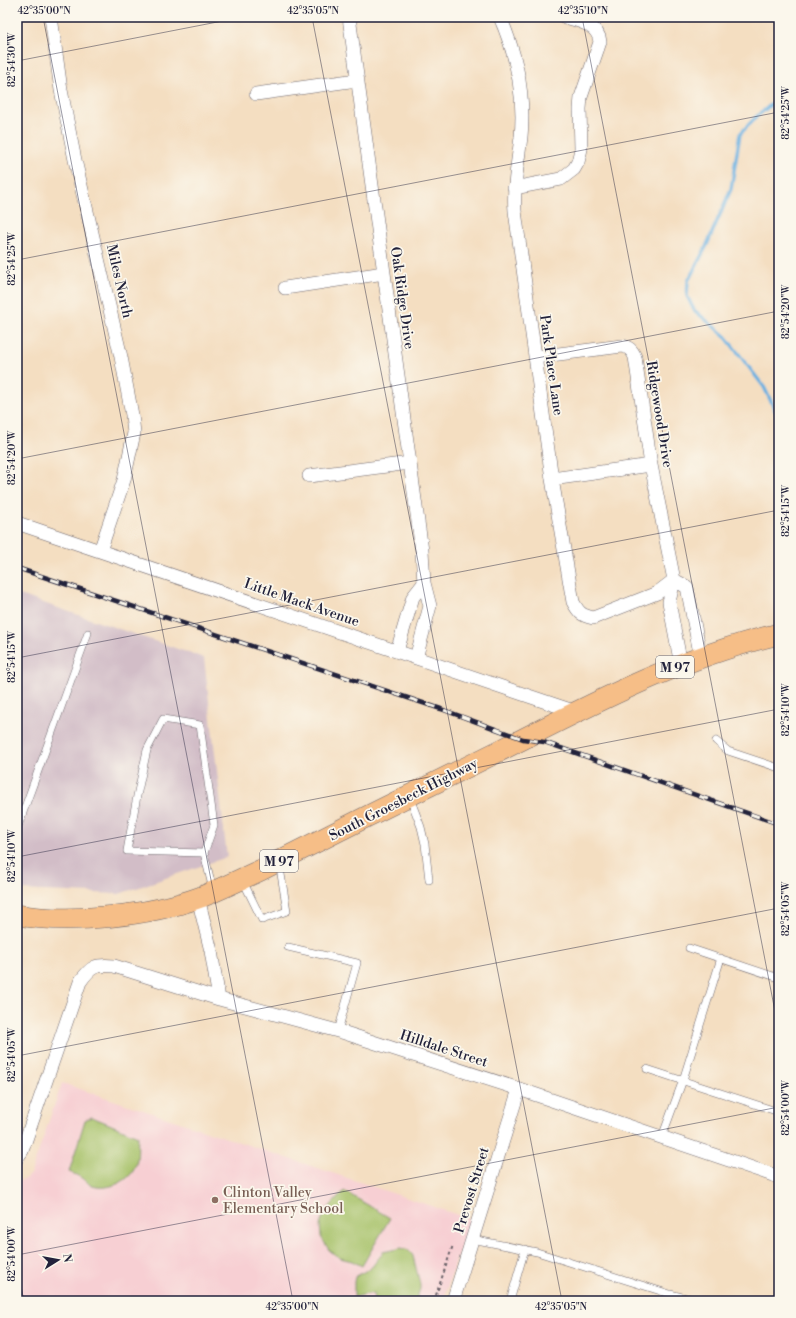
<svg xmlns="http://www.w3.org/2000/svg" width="796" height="1318" font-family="'Libre Bodoni',serif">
<rect width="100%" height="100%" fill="#fbf7ec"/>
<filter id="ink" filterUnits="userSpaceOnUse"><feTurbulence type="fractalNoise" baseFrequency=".025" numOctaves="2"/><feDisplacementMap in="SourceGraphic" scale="8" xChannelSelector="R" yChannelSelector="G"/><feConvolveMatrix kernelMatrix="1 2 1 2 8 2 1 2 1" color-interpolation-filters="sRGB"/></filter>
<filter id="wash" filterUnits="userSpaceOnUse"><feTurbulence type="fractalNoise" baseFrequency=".012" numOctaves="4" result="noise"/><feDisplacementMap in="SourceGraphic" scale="16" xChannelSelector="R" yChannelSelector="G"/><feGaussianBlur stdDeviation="0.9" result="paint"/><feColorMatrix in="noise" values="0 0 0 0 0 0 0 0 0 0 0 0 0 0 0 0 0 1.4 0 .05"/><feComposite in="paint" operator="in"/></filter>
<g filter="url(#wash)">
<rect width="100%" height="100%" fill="#f4dec1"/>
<path fill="#f7cfd3" d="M62 1083 470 1219 443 1301H17V1181L24 1180 31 1173Z"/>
<path fill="#d2bdc7" d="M17 594 204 658 227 857 119 894 17 890Z"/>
<path fill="#a6c168" stroke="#647252" d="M92 1117 138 1136C137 1147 139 1157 135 1167 130 1182 105 1192 90 1185 88 1183 86 1180 83 1179 79 1176 74 1174 69 1172L85 1120Z
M344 1191 390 1218 362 1266 352 1261 340 1258 329 1250 321 1237 320 1225 324 1213Z
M401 1248 409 1250 413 1256 420 1284V1289L416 1301H374L373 1293 354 1297V1282L355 1277 372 1267 383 1252Z"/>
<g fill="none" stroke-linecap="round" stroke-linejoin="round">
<path stroke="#6ab0e1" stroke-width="3.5" d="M779 98 756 117 740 134 731 189 706 247 688 281 687 296 694 310 725 336 764 387 779 418"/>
</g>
</g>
<g filter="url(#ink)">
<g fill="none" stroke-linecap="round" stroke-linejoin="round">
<g stroke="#6c646a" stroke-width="8">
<path id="service" d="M716 741 728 751 779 768
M410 798 421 827 425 844 429 880
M17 829 88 633
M204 853 214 825 200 725 163 719 147 750 137 796 127 851 204 853 213 890
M243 881 262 920 287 911 279 862
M288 947 357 963 338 1031
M689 948 779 978
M647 1069 779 1112
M662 1137 683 1080 721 958
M472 1239 537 1252 670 1294 698 1301
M510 1301 525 1249"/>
</g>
<g stroke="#6c646a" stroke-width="14">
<path id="minor" d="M51 17 61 90 75 160 121 357 132 415 134 433 124 480 100 551
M349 17 422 551 424 583 430 606 416 658
M500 17C517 56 525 95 521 137 518 162 513 186 515 211L552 479 573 602C579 613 581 615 593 618L657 593 674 580
M256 94 357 80
M514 188 561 179 574 169 578 162 581 149 580 109 581 97 600 42C599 25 579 21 565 17
M285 288 384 273
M535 357 622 346C629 347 632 350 635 357L651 465 674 580 669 602 681 665
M309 476 410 463
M552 479 651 465
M17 523 576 712
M674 580 687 587 701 658
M397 651 413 597 424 583
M198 898 211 951 219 999
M17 1158 22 1151 80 982C91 966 96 964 114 966L219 999 345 1033 519 1089 779 1177
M453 1301 519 1089"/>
</g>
<g stroke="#6c646a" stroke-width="22">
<path id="primary" d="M17 915C71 924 149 916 201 897 221 889 241 879 261 870 297 852 332 834 368 816 420 790 472 765 523 739 605 697 689 655 779 634"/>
</g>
<path stroke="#6c646a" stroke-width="2" stroke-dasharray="3 3" stroke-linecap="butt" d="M434 1301 453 1245"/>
<use href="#service" stroke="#fff" stroke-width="7"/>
<use href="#minor" stroke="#fff" stroke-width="13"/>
<use href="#primary" stroke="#f6be87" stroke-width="21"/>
<g stroke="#22223b" stroke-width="4.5">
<path id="rail" d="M17 568 441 709 523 739 544 742 779 824"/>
</g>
<use href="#rail" stroke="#fbf7ec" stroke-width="3" stroke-dasharray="9" stroke-linecap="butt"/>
</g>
</g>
<path fill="none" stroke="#22223b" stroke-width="1" stroke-opacity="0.45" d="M43 17 293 1301M312 17 562 1301M582 17 779 1032M17 61 243 17M17 260 779 112M17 459 779 311M17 658 779 510M17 857 779 709M17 1056 779 908M17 1255 779 1107M17 1267 24 1301"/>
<circle fill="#8d6e63" stroke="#fbf7ec" stroke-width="1.5" cx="215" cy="1200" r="4"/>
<g text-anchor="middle" stroke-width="3.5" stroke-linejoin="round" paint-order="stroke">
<g fill="#fbf7ec" stroke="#636270" stroke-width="1">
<rect x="656" y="656" width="38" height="22" rx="3"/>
<rect x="260" y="850" width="38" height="22" rx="3"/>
</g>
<g font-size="13" font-weight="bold" fill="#22223b">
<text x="675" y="672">M 97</text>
<text x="279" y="866">M 97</text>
</g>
<g font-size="14" fill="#22223b" stroke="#fbf7ec">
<text transform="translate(120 281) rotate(77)" y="5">Miles North</text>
<text transform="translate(403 298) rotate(82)" y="5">Oak Ridge Drive</text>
<text transform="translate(552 365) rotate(82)" y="5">Park Place Lane</text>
<text transform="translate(660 414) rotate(81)" y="5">Ridgewood Drive</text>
<text transform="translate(302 602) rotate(19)" y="5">Little Mack Avenue</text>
<text transform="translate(403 799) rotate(-27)" y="5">South Groesbeck Highway</text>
<text transform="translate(444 1048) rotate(18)" y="5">Hilldale Street</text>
<text transform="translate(471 1190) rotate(-73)" y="5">Prevost Street</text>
</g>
<g font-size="14" fill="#785e54" stroke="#fbf7ec" text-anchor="start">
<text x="223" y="1197">Clinton Valley<tspan x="223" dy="16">Elementary School</tspan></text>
</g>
</g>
<rect width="796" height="1318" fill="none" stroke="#fbf7ec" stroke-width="44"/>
<g transform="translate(58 1260) rotate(79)" stroke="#fbf7ec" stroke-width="3" paint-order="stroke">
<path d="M0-3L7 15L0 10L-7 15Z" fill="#22223b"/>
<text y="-6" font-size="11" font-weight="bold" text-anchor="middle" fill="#22223b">N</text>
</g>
<rect x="22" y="22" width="752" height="1274" fill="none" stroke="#22223b" stroke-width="1.5"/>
<g font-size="10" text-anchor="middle" fill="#22223b">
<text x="44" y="14">42°35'00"N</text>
<text x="313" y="14">42°35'05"N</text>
<text x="583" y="14">42°35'10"N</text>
<text transform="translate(11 60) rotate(-90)" y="4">82°54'30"W</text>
<text transform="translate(785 113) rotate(-90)" y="4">82°54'25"W</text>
<text transform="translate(11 259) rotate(-90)" y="4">82°54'25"W</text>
<text transform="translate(785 312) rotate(-90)" y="4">82°54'20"W</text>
<text transform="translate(11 458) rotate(-90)" y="4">82°54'20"W</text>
<text transform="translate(785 511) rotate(-90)" y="4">82°54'15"W</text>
<text transform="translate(11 657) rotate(-90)" y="4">82°54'15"W</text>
<text transform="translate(785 710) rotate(-90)" y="4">82°54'10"W</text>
<text transform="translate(11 856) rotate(-90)" y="4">82°54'10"W</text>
<text transform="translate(785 909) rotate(-90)" y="4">82°54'05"W</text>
<text transform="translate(11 1055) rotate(-90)" y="4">82°54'05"W</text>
<text transform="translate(785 1108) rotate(-90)" y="4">82°54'00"W</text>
<text transform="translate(11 1254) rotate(-90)" y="4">82°54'00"W</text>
<text x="292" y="1310">42°35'00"N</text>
<text x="561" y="1310">42°35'05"N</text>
</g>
</svg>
